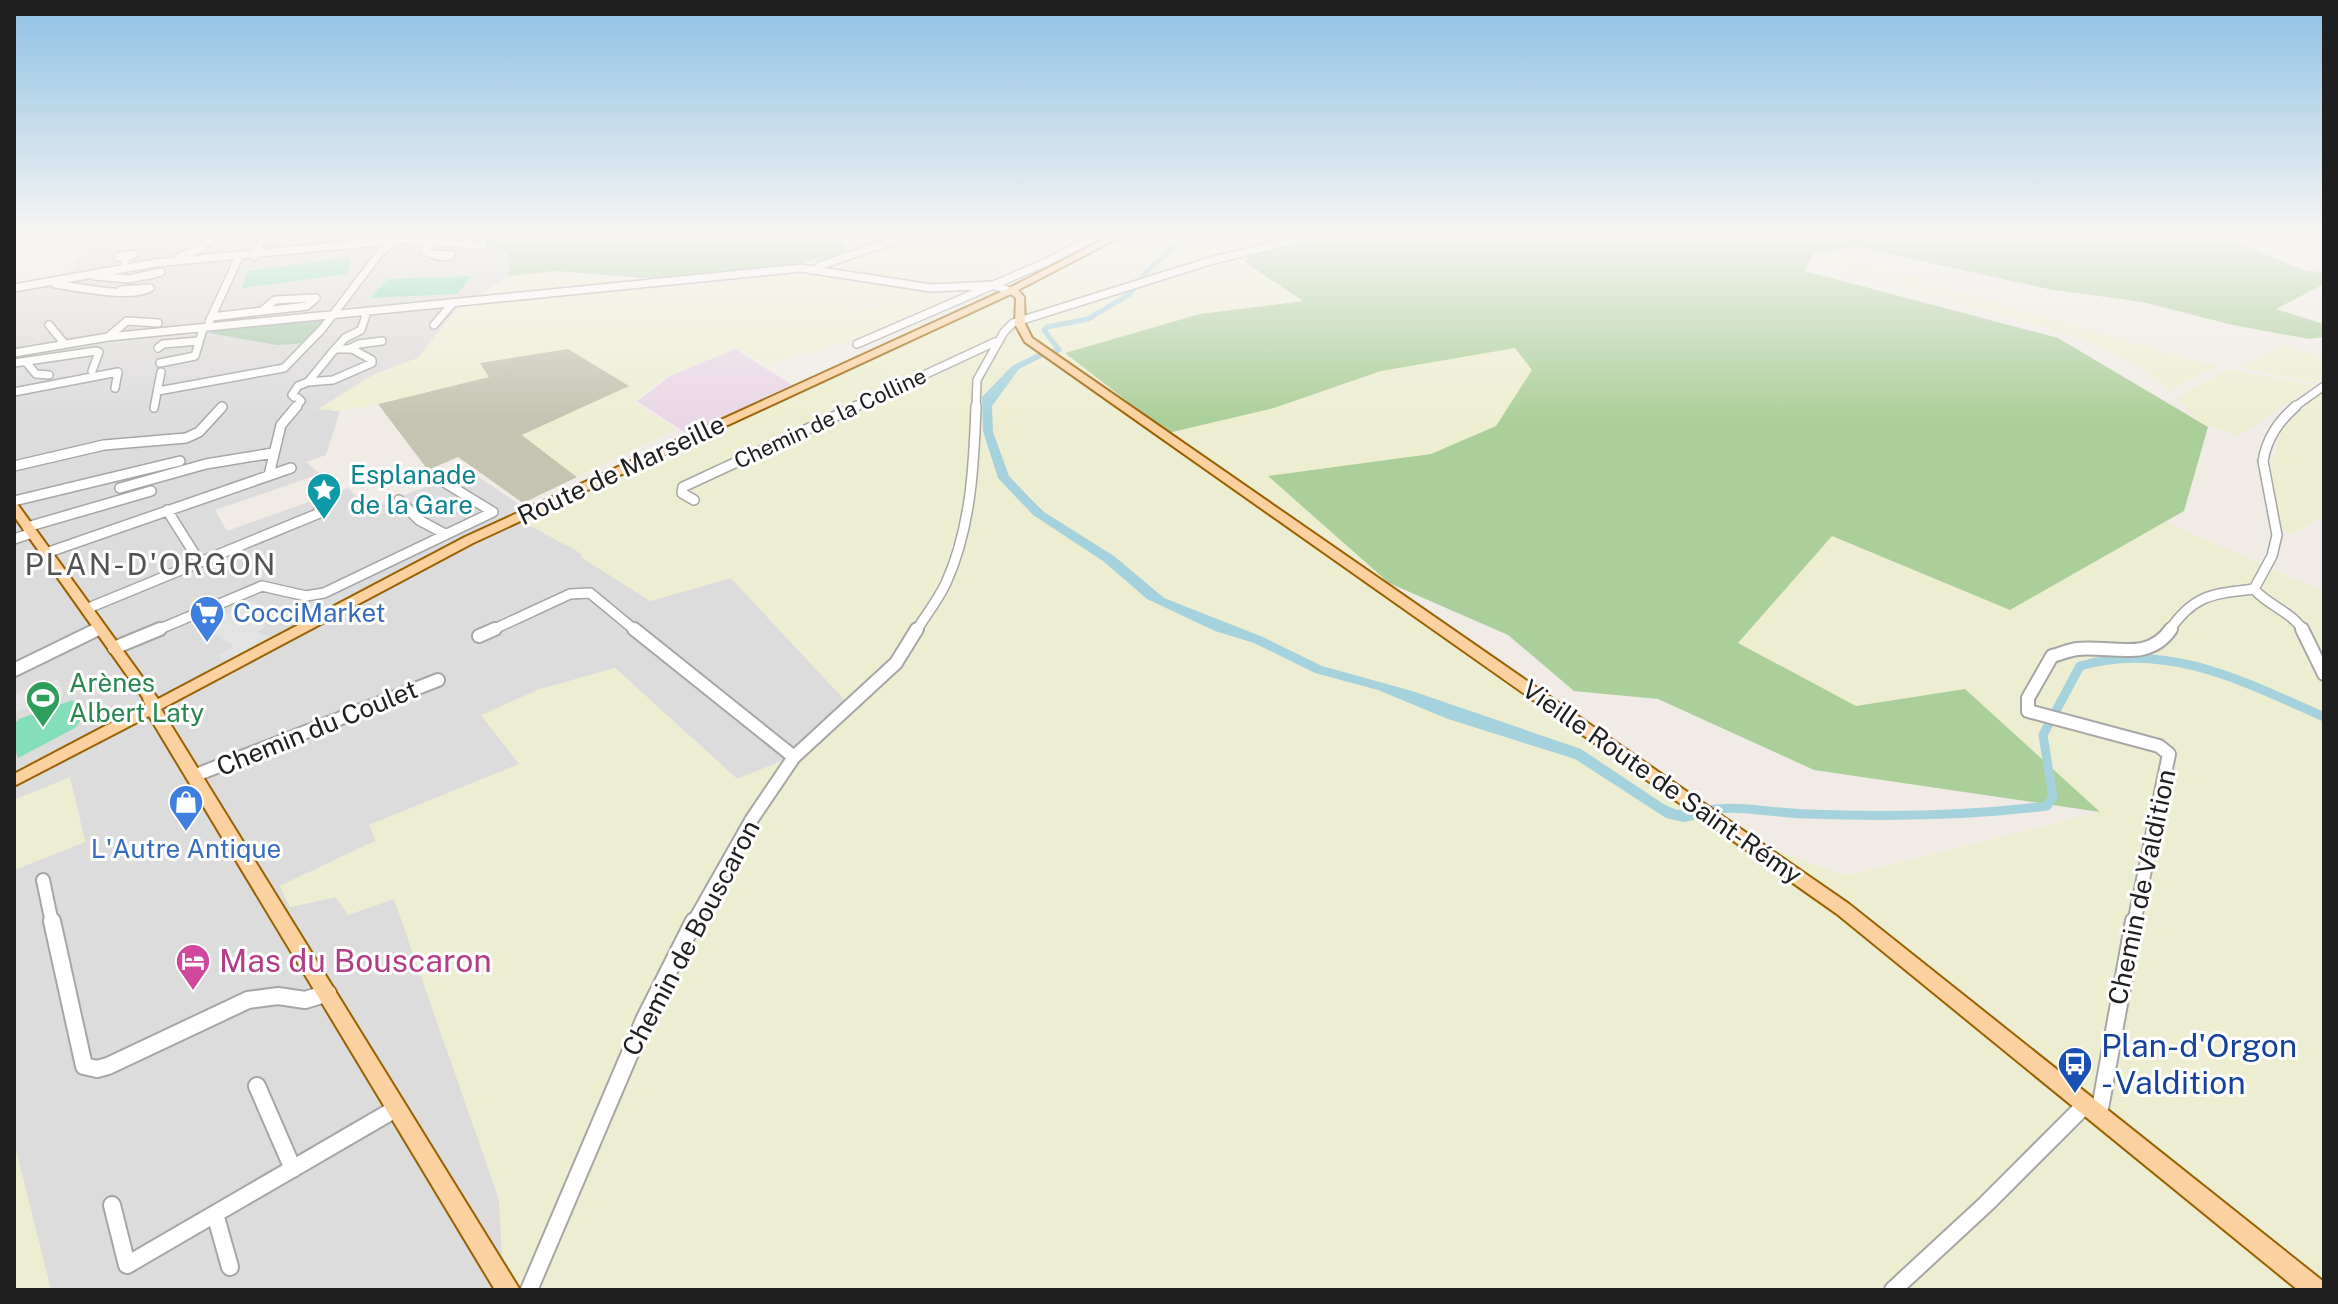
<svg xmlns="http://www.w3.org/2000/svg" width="2338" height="1304" font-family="'Public Sans',sans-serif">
<rect width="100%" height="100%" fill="#f0ece5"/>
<path fill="#dddcdc" d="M94 237H419L489 245 508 254 509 276 458 308 418 358 373 375 332 411H340L326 455 306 462 320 474 215 510 227 531 348 488 369 509 468 470 523 507 526 511 523 522 581 553 582 557 650 601 731 578 846 701 787 759 737 779 615 668 519 764 370 825 377 840 280 886 290 907 336 897 394 898 499 1199 504 1290H51L14 1142V870L85 842 70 778 14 800V286L66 276Z"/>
<path fill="#e9d7e6" d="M735 349 794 386 689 435 637 401 672 375Z"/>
<path fill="#c4c4b1" d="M568 348 630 386 522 435 577 477 523 503 458 457 428 470 378 404 488 377 479 363Z"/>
<path fill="#edeed1" d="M904 237H987L974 244 992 247 978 243 991 237 1084 238 1058 244 1046 251 1012 249 1045 254 940 293 850 308 887 332 766 364 736 348 668 376 632 402 676 429 577 477 522 435 629 386 568 349 480 363 489 377 378 404 340 411 318 409 373 375 418 358 458 308 509 276 556 271 701 288 844 261Z
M1121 237H1329L1256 246 1245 262 1305 301 1200 314 1066 352 1168 433 1274 408 1381 371 1515 348 1532 370 1496 426 1431 454 1269 477 1389 583 1460 652 1594 741 1715 827 1845 876 2099 812 1965 689 1856 706 1738 644 1831 536 2010 610 2166 522 2324 592V1290H504L499 1199 394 899 348 915 336 897 290 907 280 886 376 841 369 825 519 764 481 715 540 689 615 668 737 779 787 759 846 701 731 578 650 601 581 557V553L523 522 526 516Z
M1834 254 2105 335 2218 367 2168 391 2141 368 2082 339 1818 261Z
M942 294 951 301 887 331 853 310Z
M2285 345 2324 357V378L2315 383 2240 367Z
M2227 369 2315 385 2238 436 2200 422 2177 398Z
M2324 392V516L2293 534 2289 533 2280 527 2271 466 2280 440 2278 434 2308 403Z
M70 777 85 842 14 870V800Z
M14 1142 51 1290H14Z"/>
<path fill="#abcf9a" d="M419 237H839L849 255 680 281 556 271 509 276 508 254 489 245Z
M1329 237H2223L2306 271 2324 272V284L2276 309 2324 324V337L2309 339 2233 325 2142 302 2048 289 1854 246 1813 254 1805 271 2058 338 2208 427 2184 511 2010 610 1832 536 1738 643 1856 706 1965 689 2100 812 1814 770 1658 699 1574 691 1508 635 1389 583 1268 476 1431 454 1496 426 1532 370 1515 348 1381 371 1274 408 1168 433 1065 353 1200 314 1303 301 1245 262 1256 246Z"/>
<path fill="#a7c9ab" d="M327 320 307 343 277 345 209 333 218 329Z"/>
<path fill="#84deb9" d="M351 257 348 274 242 288 248 271Z
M472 276 457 294 370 298 388 279Z
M73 700 81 720 75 728 18 758 14 746V724L19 719Z"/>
<path fill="#e3e3e3" d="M253 601 259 604 256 607 265 627 258 632 271 637 226 661 217 656 234 646 208 630 202 633 194 627 204 622 194 617 210 622Z
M58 679 64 695 14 713V694Z"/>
<path fill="#a6d2dd" d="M1040 352 1045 356 1019 369 992 406 993 432 1009 476 1027 495 1044 512 1114 556 1164 598 1263 637 1322 666 1412 691 1581 749 1665 805 1677 810 1693 809 1705 818 1683 822 1666 818 1575 759 1448 719 1378 690 1315 673 1254 643 1215 631 1147 599 1103 561 1033 515 998 478 983 431 982 397 1012 366Z"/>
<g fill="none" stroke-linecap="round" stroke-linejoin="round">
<path stroke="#a6d2dd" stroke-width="5" d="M1045 354 1059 350 1044 330 1047 327 1088 319 1130 294 1147 271 1186 237"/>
<path stroke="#a6d2dd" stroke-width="9" d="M1703 811C1738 804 1771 813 1807 814 1887 817 1968 816 2047 806L2053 797 2043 735 2080 666C2166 640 2247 683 2324 717"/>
<g stroke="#a6a6a6" stroke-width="10">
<path id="minor-far3" d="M134 254 126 258 118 257Z
M432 254 451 255C442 259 434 255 425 251L434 240
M254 256 264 237
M179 257 202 248 212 237
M819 266 904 237
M124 267 126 258
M95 276 129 279 161 272 147 276
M55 284C78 287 130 299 150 288L121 290
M14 288 155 263 409 239 483 246
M211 317 307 306 316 298 275 300 263 310
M209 322 239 257
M49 325 64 343
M434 325 452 304
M108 337 127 321 158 323
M857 344 1049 261 1094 237
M158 348 163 344 199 341
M335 349H352L372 360V363L333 380 308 382Z
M335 349 345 338 361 330 367 312
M349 349 359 344 382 341
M14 353 108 337 801 268 931 288 992 285 1010 291
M26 362 36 374 49 375
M14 363 96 351 99 352 92 371
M160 363 195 356 203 329
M158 391 284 368 322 329 380 253 392 242
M14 392 118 372 115 388
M294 397 292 395 298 386 308 382
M154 408 161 372
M295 408 301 401 298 398
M853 408 995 342
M976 408 977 380 1004 332 1013 323 1210 261 1306 237
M2293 408 2324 386"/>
</g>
<g stroke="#a6a6a6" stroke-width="12">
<path id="minor-far2" d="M14 466 104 445 186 438 199 432 222 407
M269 475 281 425 297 406
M120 488 206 464 273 453
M399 500 419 520 445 534
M694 500 682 493 683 487 857 406
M14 501 180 461
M167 510 199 561
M27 527 151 491
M14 539 32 533
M46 553 291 468
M2254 589C2267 605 2294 613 2303 631
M86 609 322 512 319 509
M94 631 100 628
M155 631 262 586 306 596 324 593 493 512 444 482
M490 631 570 594 590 593 636 631
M916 631C926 615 938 600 946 583 971 528 974 465 976 406
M2169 631C2194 594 2213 594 2254 589L2272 556 2277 535 2263 461C2267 438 2278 422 2296 406"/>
</g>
<g stroke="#a6a6a6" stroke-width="16">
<path id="minor-far1" d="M634 629 794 757
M2302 629 2324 674
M479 636 495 629
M114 648 160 629
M14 670 98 629
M196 775 438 680
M43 880 52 923
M693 923 752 819 794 757 896 663 917 629
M2134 923 2169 754 2159 746 2028 711V698L2052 656C2060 654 2069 650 2077 649 2111 645 2148 663 2171 629"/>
</g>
<g stroke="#a6a6a6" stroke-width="20">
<path id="minor" d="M52 921 84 1066 97 1069 108 1066 248 1000 278 996 305 1000 328 993
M257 1086 293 1169
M2099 1114 2134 921
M112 1205 127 1265 397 1108
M215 1214 230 1267
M529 1290 645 1018 694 921
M1893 1290 1986 1204 2086 1104"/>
</g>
<g stroke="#996201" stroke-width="4">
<path id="major" d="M1109 237H1120L1018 290 1024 297 1025 324 1032 338 1849 904 2324 1282V1290H2298L1837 914 1025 342 1015 324 1016 298 1011 294 473 543 161 709 520 1290H495L149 716 14 786V774L145 705 143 698 14 516V504L18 505 158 699 465 537 1007 289Z"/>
</g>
<use href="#minor-far3" stroke="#fff" stroke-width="7"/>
<use href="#minor-far2" stroke="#fff" stroke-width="9"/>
<use href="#minor-far1" stroke="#fff" stroke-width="12"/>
<use href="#minor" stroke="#fff" stroke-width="16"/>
<use href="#major" fill="#fbd19f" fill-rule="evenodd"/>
</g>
<linearGradient id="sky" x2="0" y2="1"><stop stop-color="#8dc0e4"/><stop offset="0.56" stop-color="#f8f6f3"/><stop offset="1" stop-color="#f8f6f3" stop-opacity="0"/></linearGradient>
<rect width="2338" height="420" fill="url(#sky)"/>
<defs>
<g id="sight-pin" transform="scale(1.8)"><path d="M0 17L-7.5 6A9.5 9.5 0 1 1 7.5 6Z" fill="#0f9aa8" stroke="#fff"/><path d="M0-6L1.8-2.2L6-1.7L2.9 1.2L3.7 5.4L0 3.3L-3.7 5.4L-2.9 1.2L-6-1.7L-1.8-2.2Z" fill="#fff"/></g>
<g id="supermarket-pin" transform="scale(1.8)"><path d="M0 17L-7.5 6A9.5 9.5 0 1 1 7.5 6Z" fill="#3f7fe0" stroke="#fff"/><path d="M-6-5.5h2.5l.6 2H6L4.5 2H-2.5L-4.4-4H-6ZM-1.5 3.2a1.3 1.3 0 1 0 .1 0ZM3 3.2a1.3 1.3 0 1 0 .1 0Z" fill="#fff"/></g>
<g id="stadium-pin" transform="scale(1.8)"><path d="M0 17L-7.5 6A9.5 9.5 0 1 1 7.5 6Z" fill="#2e9e5b" stroke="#fff"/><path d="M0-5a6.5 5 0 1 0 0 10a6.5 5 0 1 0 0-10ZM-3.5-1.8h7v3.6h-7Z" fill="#fff"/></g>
<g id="shop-pin" transform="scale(1.8)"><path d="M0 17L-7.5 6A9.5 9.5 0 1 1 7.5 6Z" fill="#3f7fe0" stroke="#fff"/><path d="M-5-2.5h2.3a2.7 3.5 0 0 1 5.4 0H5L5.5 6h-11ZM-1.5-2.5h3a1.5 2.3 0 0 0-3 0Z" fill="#fff"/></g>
<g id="hotel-pin" transform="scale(1.8)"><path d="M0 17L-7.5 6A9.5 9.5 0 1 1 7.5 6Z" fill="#d1479c" stroke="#fff"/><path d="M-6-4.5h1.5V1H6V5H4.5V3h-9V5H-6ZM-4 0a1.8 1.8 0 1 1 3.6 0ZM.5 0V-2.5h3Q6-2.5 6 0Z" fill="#fff"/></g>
<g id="bus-pin" transform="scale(1.8)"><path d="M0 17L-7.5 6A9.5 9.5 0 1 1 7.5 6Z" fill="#1a4fb4" stroke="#fff"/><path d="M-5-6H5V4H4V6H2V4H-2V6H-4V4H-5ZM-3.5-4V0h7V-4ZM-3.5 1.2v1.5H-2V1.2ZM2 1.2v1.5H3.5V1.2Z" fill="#fff"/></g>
</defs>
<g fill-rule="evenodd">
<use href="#sight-pin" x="324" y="490"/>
<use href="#supermarket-pin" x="207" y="613"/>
<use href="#stadium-pin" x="43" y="698"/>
<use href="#shop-pin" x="186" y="802"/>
<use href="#hotel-pin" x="193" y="961"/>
<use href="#bus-pin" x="2075" y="1064"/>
</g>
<g text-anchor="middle" stroke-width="6" stroke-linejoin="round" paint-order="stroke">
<g font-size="22" fill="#1f1f1f" stroke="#fff">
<text transform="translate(830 418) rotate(-25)" y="8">Chemin de la Colline</text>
</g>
<g font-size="26" fill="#1f1f1f" stroke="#fff">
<text transform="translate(621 470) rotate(-25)" y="9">Route de Marseille</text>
<text transform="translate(317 728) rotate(-22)" y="9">Chemin du Coulet</text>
<text transform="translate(1662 782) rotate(35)" y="9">Vieille Route de Saint-Rémy</text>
<text transform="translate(2142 887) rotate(-78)" y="9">Chemin de Valdition</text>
<text transform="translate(691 938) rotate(-62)" y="9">Chemin de Bouscaron</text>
</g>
<g font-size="26" fill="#0d838f" stroke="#fff" text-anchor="start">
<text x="350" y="484">Esplanade<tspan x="350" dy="30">de la Gare</tspan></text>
</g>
<g font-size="26" fill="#366cbe" stroke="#fff" text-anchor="start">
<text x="233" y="622">CocciMarket</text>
<text x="186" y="858" text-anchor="middle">L'Autre Antique</text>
</g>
<g font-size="26" fill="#27864d" stroke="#fff" text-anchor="start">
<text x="69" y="692">Arènes<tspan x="69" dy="30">Albert Laty</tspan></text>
</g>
<g font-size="30" letter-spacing="2" fill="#525252" stroke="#fff">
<text x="151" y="575">PLAN-D'ORGON</text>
</g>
<g font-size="32" fill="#b23c85" stroke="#fff" text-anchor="start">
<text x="219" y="972">Mas du Bouscaron</text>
</g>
<g font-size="32" fill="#164399" stroke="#fff" text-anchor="start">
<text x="2101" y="1057">Plan-d'Orgon<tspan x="2101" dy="37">- Valdition</tspan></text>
</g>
</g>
<rect width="2338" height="1304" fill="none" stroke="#1f1f1f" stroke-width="32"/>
</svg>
